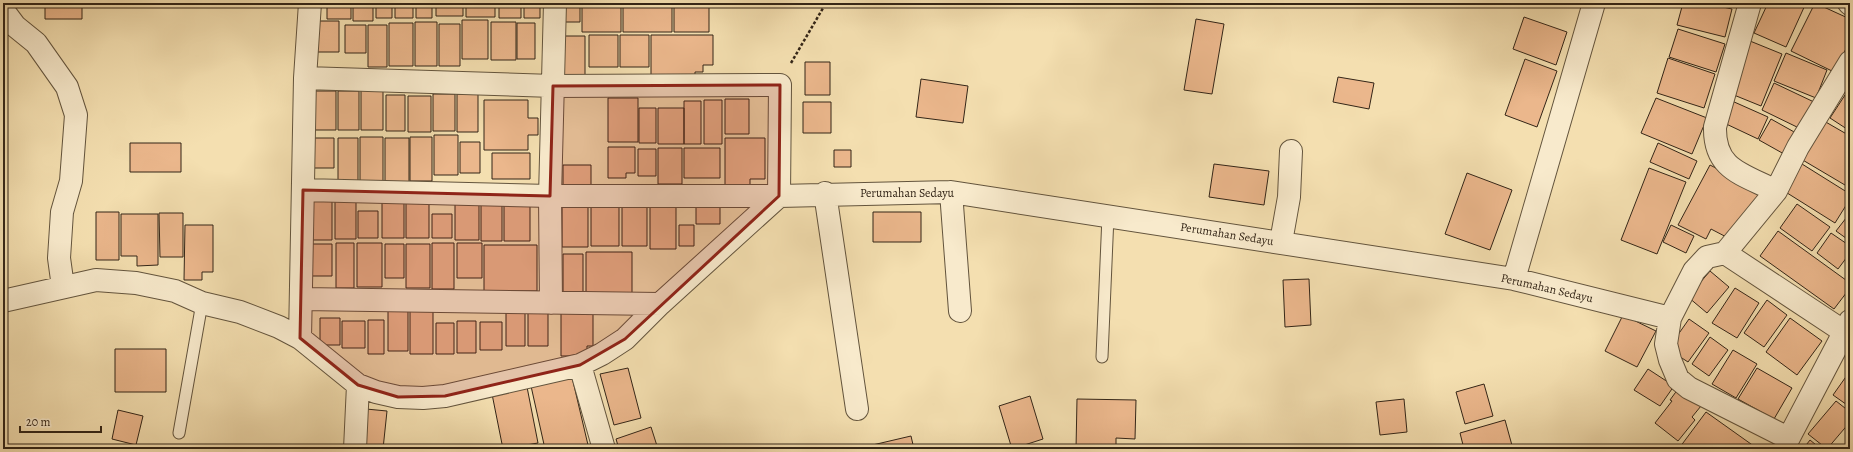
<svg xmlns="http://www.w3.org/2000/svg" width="1853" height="452" font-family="Alegreya,serif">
<rect width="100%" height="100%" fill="#f4dfb0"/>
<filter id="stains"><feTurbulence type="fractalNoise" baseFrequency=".005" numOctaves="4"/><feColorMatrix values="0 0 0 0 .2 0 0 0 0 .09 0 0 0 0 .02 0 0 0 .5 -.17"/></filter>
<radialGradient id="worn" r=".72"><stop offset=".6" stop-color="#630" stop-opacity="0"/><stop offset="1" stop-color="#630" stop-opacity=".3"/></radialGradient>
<path fill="#ebb78c" stroke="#332517" d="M45 3H82V19H45Z
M327 3H351V19H327Z
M353 3H373V21H353Z
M376 3H392V18H376Z
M395 3H413V18H395Z
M416 3H432V18H416Z
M436 3H463V16H436Z
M466 3H495V17H466Z
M499 3H521V18H499Z
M524 3H540V18H524Z
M564 3H580V22H564Z
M582 3H621V32H582Z
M623 3H672V32H623Z
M674 3H709V32H674Z
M1683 3H1705L1732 9 1725 37 1677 25Z
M1727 3H1738L1737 6Z
M1768 3H1806L1786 47 1754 33Z
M1815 3 1850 19V41L1834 72 1791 51Z
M1524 17 1567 32 1556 65 1513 49Z
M1196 19 1224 24 1212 94 1184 90Z
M462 20H488V59H462Z
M316 21H339V52H316Z
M415 22H437V66H415Z
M491 22H516V60H491Z
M389 23H413V66H389Z
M517 23H535V59H517Z
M439 24H460V66H439Z
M345 25H366V53H345Z
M368 25H387V67H368Z
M1678 29 1725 44 1716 72 1669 57Z
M589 35H618V67H589Z
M620 35H649V67H620Z
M651 35H713V65H703V72H695V80H651Z
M563 36H585V76H563Z
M1750 41 1782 54 1761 106 1729 93Z
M1786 53 1827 70 1816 98 1774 81Z
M1668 58 1715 74 1704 108 1657 93Z
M1525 59 1557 71 1537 127 1505 115Z
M805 62H830V95H805Z
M1338 77 1374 83 1369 109 1333 102Z
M921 79 968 86 963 123 916 117Z
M1850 80V93L1844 90Z
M1774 83 1814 102 1801 129 1762 110Z
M361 90H383V130H361Z
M313 91H336V130H313Z
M338 91H359V130H338Z
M433 94H455V131H433Z
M457 94H478V132H457Z
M386 95H405V131H386Z
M1845 95 1850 98V131L1830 118Z
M408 96H431V132H408Z
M608 98H638V142H608Z
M1656 98 1707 118 1692 154 1641 133Z
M725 99H749V134H725Z
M484 100H528V118H538V135H528V150H484Z
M704 100H722V144H704Z
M684 101H701V144H684Z
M1732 101 1768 117 1758 139 1722 122Z
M803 102H831V133H803Z
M639 108H656V143H639Z
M658 108H684V144H658Z
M1771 119 1796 133 1784 154 1759 140Z
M1824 121 1850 136V188L1801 159Z
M434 135H458V175H434Z
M360 137H383V181H360Z
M410 137H432V181H410Z
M313 138H334V168H313Z
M338 138H358V182H338Z
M385 138H409V182H385Z
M725 138H765V179H750V190H725Z
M460 142H480V173H460Z
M130 143H181V172H130Z
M1658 143 1697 161 1689 179 1650 162Z
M608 147H635V173H626V178H608Z
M658 148H682V184H658Z
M684 148H720V178H684Z
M638 149H656V176H638Z
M834 150H851V167H834Z
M492 153H530V179H492Z
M1214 164 1269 171 1264 205 1209 197Z
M1802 164 1850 194V199L1835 223 1784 191Z
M563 165H591V185H563Z
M1710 165 1760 191 1734 241 1711 229 1706 239 1678 225Z
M1649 168 1686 182 1657 254 1621 240Z
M1467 173 1512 190 1490 250 1445 234Z
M312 199H332V240H312Z
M335 201H356V239H335Z
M382 202H404V238H382Z
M406 202H429V238H406Z
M504 202H530V241H504Z
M455 203H479V240H455Z
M481 203H502V241H481Z
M1797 204 1830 227 1812 251 1780 228Z
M562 205H588V247H562Z
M591 205H619V246H591Z
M696 205H720V224H696Z
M622 206H647V246H622Z
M650 206H676V249H650Z
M358 211H378V238H358Z
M96 212H119V260H96Z
M873 212H921V242H873Z
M159 213H183V257H160Z
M1850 213V241L1836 231Z
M121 214H158V265L137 266V256H121Z
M432 214H452V238H432Z
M185 225H213V272H202V280H184Z
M679 225H694V246H679Z
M1671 225 1694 236 1686 253 1663 242Z
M1778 231 1850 283V288L1834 309 1760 256Z
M1831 233 1850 246V253L1838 269 1817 253Z
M336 243H354V288H336Z
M357 243H382V287H357Z
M432 243H454V289H432Z
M457 243H482V278H457Z
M310 244H332V276H310Z
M385 244H404V278H385Z
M406 244H430V288H406Z
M484 245H537V291H484Z
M586 252H632V295H586Z
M563 254H583V294H563Z
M1710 271 1729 287 1707 313 1688 297Z
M1309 279 1311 325 1285 327 1283 280Z
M1735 288 1759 303 1737 338 1712 323Z
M1767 300 1787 315 1764 347 1744 333Z
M561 310H593V346H587V356H561Z
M388 311H408V351H388Z
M410 311H433V354H410Z
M506 313H525V346H506Z
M528 313H548V346H528Z
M1623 315 1656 331 1637 367 1605 351Z
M320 318H340V345H320Z
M1790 318 1822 341 1797 375 1766 352Z
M1689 319 1709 333 1688 362 1668 349Z
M368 320H384V354H368Z
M342 321H365V348H342Z
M457 321H476V353H457Z
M480 322H502V350H480Z
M436 323H454V354H436Z
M1710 337 1728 350 1709 376 1692 364Z
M115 349H166V392H115Z
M1733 350 1757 364 1736 398 1712 384Z
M628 368 641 418 614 425 600 374Z
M1757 368 1792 388 1774 419 1738 399Z
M1648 369 1674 386 1660 406 1634 390Z
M1850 371V407L1833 395Z
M572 377 588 445 568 449H545L531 386Z
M1484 384 1493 416 1465 424 1456 392Z
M527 387 538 443 503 449 492 394Z
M1678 389 1701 406 1692 417 1695 420 1678 441 1655 423 1672 401 1670 400Z
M1030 396 1043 439 1012 449 999 406Z
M1077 399 1136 400 1135 439 1116 438V449H1076Z
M1404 399 1407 432 1380 435 1376 402Z
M1836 401 1850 412V422L1827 449 1808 434Z
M366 409 387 411 383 449 362 447Z
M118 410 143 416 136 445 112 439Z
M1706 412 1758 449H1683L1680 447Z
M1505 420 1513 449H1464L1460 433Z
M651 427 658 449H619L616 439Z
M911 436 914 449H864V447Z
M1810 440 1821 449H1803Z"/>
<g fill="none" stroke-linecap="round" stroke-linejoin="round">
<g stroke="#63543d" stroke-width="13">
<path id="lane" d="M1102 357 1108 216
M179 433 202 303"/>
</g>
<g stroke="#63543d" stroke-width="24">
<path id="street" d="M1750 3 1715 127C1714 170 1743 174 1776 191
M1849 3 1850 4
M3 10 15 26 36 43 67 87 76 115 71 181 62 212 59 258 63 287
M303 190 550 196H779L951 192 1514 279 1670 318
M951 192 960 311
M825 193 857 409
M1281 242 1289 197 1291 151
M1725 253 1776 191 1798 147 1850 62
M1514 279 1594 3
M302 299 660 304
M3 301 96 280 136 283 175 291 202 303 240 312 279 327 300 338 358 385 376 392 398 397 423 398 445 396 580 365 602 354 625 339 660 304 779 196 780 85 553 86 305 78
M551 303 550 196 555 3
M300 338 305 78 310 3
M580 365 604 449
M1788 438 1689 388 1678 379 1670 360 1666 344 1670 318 1694 271 1707 257 1725 253 1843 331
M355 449 358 385
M1783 449 1850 321"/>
</g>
<path stroke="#332517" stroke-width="2.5" stroke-dasharray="3 2" stroke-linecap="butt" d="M791 63 826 3"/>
<use href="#lane" stroke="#f8eacc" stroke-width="11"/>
<use href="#street" stroke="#f8eacc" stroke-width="22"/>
</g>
<path fill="#8f2418" fill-opacity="0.2" stroke="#8f2418" stroke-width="3" stroke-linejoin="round" d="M780 85 779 196 625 339 580 365 445 396 398 397 358 385 300 338 303 190 550 196 553 86Z"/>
<g text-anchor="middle" stroke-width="4" stroke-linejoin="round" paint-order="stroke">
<g font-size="12" fill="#332517" stroke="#f8eacc">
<text x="907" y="197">Perumahan Sedayu</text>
<text transform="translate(1227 234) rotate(9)" y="4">Perumahan Sedayu</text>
<text transform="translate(1547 288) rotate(13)" y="4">Perumahan Sedayu</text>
</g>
</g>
<rect width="1853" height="452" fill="none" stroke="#f4dfb0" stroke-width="16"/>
<rect x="4" y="4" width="1845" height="444" fill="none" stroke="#332517" stroke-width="2"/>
<rect x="8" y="8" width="1837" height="436" fill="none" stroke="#332517"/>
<path d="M20 426v6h81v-6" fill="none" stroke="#332517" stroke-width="2"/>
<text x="26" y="426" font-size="12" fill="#332517" stroke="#f8eacc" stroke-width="3" paint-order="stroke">20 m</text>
<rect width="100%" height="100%" filter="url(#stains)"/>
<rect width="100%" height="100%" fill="url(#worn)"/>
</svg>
